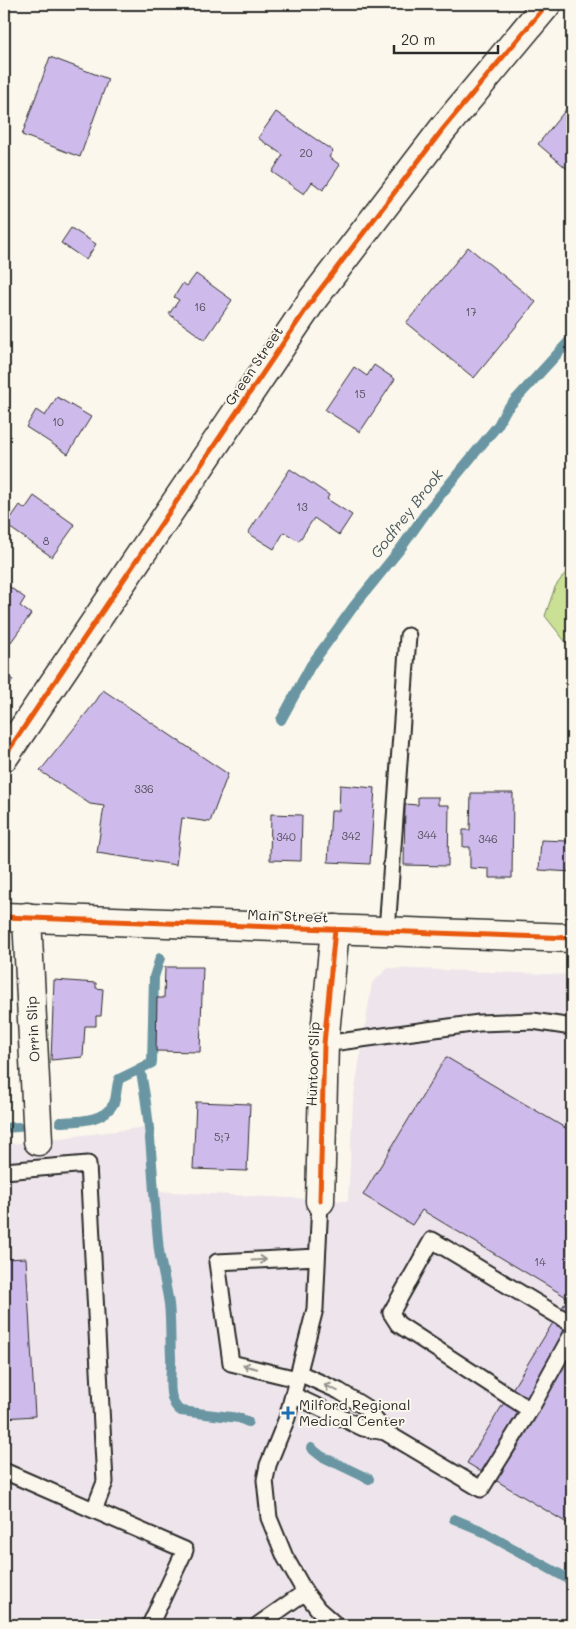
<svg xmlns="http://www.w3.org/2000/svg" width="576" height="1629" font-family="Mali,sans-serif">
<rect width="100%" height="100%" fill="#fbf7ec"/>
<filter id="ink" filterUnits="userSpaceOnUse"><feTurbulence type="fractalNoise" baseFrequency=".02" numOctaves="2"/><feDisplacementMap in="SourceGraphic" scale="10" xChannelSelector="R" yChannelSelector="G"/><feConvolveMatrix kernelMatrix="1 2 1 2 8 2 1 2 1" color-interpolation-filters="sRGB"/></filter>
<g filter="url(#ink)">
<path fill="#eee5ec" d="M388 968 572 975V1625H4V1145L146 1127 154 1191 348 1201 353 1101 372 983Z"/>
<path fill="#c9e095" stroke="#7a8660" d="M572 564V650L545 616 555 587Z"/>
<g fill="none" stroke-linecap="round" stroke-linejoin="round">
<path stroke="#6996a2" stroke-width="10" d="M281 720 311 665 354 606 401 548 428 510 498 425 506 410 572 338
M140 1068C152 1125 152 1182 158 1240 159 1261 166 1282 169 1304 171 1322 170 1339 171 1357 172 1372 165 1401 181 1411L239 1418 248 1422
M60 1122C78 1121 104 1122 114 1103 117 1095 116 1087 119 1079L152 1063 154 977 160 958
M4 1128 18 1127
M311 1448 321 1456 369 1479
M454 1519 478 1529 572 1581"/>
</g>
<path fill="#cebbeb" stroke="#2b2b2b" d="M50 57 108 79 80 157 22 135Z
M572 102V173L538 144Z
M276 112 333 151 329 157 340 165 323 190 312 182 304 194 272 172 283 155 258 138Z
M71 228 96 244 86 260 61 243Z
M468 247 536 302 474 378 406 323Z
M196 274 232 300 205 340 169 314 179 300 174 297 183 283 187 286Z
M374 365 395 379 360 432 325 410 354 367 367 376Z
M57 397 91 417 68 454 26 427 36 410 45 416Z
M290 469 329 495 327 499 352 515 339 535 314 518 299 541 284 532 274 549 248 533Z
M34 496 75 525 52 557 6 525 20 505 25 509Z
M4 583 25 598 20 606 31 614 11 642 4 637Z
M4 674 13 680 4 694Z
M103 690 228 774 210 822 182 818 176 865 97 853 104 806 90 804 40 771 96 701Z
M340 785 375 788 370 864 328 862 331 811H339Z
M471 793H513L512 878H489V869L470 868V847H463V830H470Z
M418 797H438V805H449L448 866 404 865 405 804 418 805Z
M271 814 302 815 301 861 270 860Z
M568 835H572V872L539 870 541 840 568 841Z
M165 967H203L200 1052 156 1051 157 998H164Z
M54 980 96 983V988L103 989 101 1016H96V1026H85L83 1057 51 1060Z
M446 1057 572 1132V1526L467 1463 568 1298 422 1210 412 1225 363 1195Z
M196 1102 250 1104 247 1171 193 1169Z
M26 1258 35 1416 4 1418V1259Z"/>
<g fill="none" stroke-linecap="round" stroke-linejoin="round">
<g stroke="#2b2b2b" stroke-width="19">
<path id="service" d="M387 931 408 636
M324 1044 479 1023 533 1021 572 1027
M4 1171 88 1164 105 1482 94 1510
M320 1201 315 1309 287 1418 268 1465 265 1480 269 1518 285 1557 305 1592 318 1609 336 1625
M297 1379 231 1363 217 1262 317 1257
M293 1395 363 1428 385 1432 365 1407 339 1391 299 1373
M530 1410 398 1324 391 1313 432 1240 572 1324
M385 1432 481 1489 530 1410 572 1334
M4 1471 185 1550 150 1625
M258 1625 305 1592"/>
</g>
<g stroke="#2b2b2b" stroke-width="31">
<path id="minor" d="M4 757 313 299 443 129 547 4
M27 917 38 1141
M320 1201 324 1044 335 929"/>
</g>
<g stroke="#2b2b2b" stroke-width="31">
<path id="primary" d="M4 917 572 938"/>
</g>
<use href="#service" stroke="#fbf7ec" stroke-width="15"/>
<use href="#minor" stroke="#fbf7ec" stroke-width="28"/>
<use href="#primary" stroke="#fbf7ec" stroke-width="28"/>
<g stroke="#fbf7ec" stroke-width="8">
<path id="cycleway" d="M4 757 313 299 443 129 547 4
M4 917 572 938
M320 1201 324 1044 335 929"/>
</g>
<use href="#cycleway" stroke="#e8590c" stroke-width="5"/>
</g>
<defs><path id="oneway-shaft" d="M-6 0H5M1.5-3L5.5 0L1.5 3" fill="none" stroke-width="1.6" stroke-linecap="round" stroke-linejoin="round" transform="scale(1.25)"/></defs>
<g stroke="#93918c">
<use href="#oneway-shaft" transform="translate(259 1260) rotate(-3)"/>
<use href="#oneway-shaft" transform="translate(250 1367) rotate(-166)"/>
<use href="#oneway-shaft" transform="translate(331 1388) rotate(-156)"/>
</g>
</g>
<path fill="#1f6fb2" stroke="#fbf7ec" stroke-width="2" d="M285.5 1405.5h5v5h5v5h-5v5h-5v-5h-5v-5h5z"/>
<g text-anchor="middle" stroke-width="4" stroke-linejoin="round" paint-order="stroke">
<g font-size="11" fill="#544f5b">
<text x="306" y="157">20</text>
<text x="200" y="311">16</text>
<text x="471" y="316">17</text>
<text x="360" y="398">15</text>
<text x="58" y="426">10</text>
<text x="302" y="511">13</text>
<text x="46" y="545">8</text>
<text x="144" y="793">336</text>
<text x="427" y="839">344</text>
<text x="351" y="840">342</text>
<text x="286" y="841">340</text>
<text x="488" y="843">346</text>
<text x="222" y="1141">5;7</text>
<text x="540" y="1266">14</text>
</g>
<g font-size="14" fill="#2b2b2b" stroke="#fbf7ec">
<text transform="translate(254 366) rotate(-56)" y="5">Green Street</text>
<text transform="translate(288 916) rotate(2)" y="5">Main Street</text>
<text transform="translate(33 1029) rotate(-93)" y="5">Orrin Slip</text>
<text transform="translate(313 1064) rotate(-88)" y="5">Huntoon Slip</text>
</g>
<g font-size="14" fill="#2b2b2b" stroke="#fbf7ec" text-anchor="start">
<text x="299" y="1410">Milford Regional<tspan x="299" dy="16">Medical Center</tspan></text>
</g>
<g font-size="15" font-style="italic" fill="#45585d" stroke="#fbf7ec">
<text transform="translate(407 514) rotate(-52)" y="5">Godfrey Brook</text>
</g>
</g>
<rect width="576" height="1629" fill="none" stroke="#fbf7ec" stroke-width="20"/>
<rect x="10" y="10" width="556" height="1609" fill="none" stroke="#2b2b2b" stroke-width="2" filter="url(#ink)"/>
<path d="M394 45v8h104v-8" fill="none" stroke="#2b2b2b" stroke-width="2.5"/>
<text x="401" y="45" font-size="15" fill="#2b2b2b" stroke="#fbf7ec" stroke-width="4" paint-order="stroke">20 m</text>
</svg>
